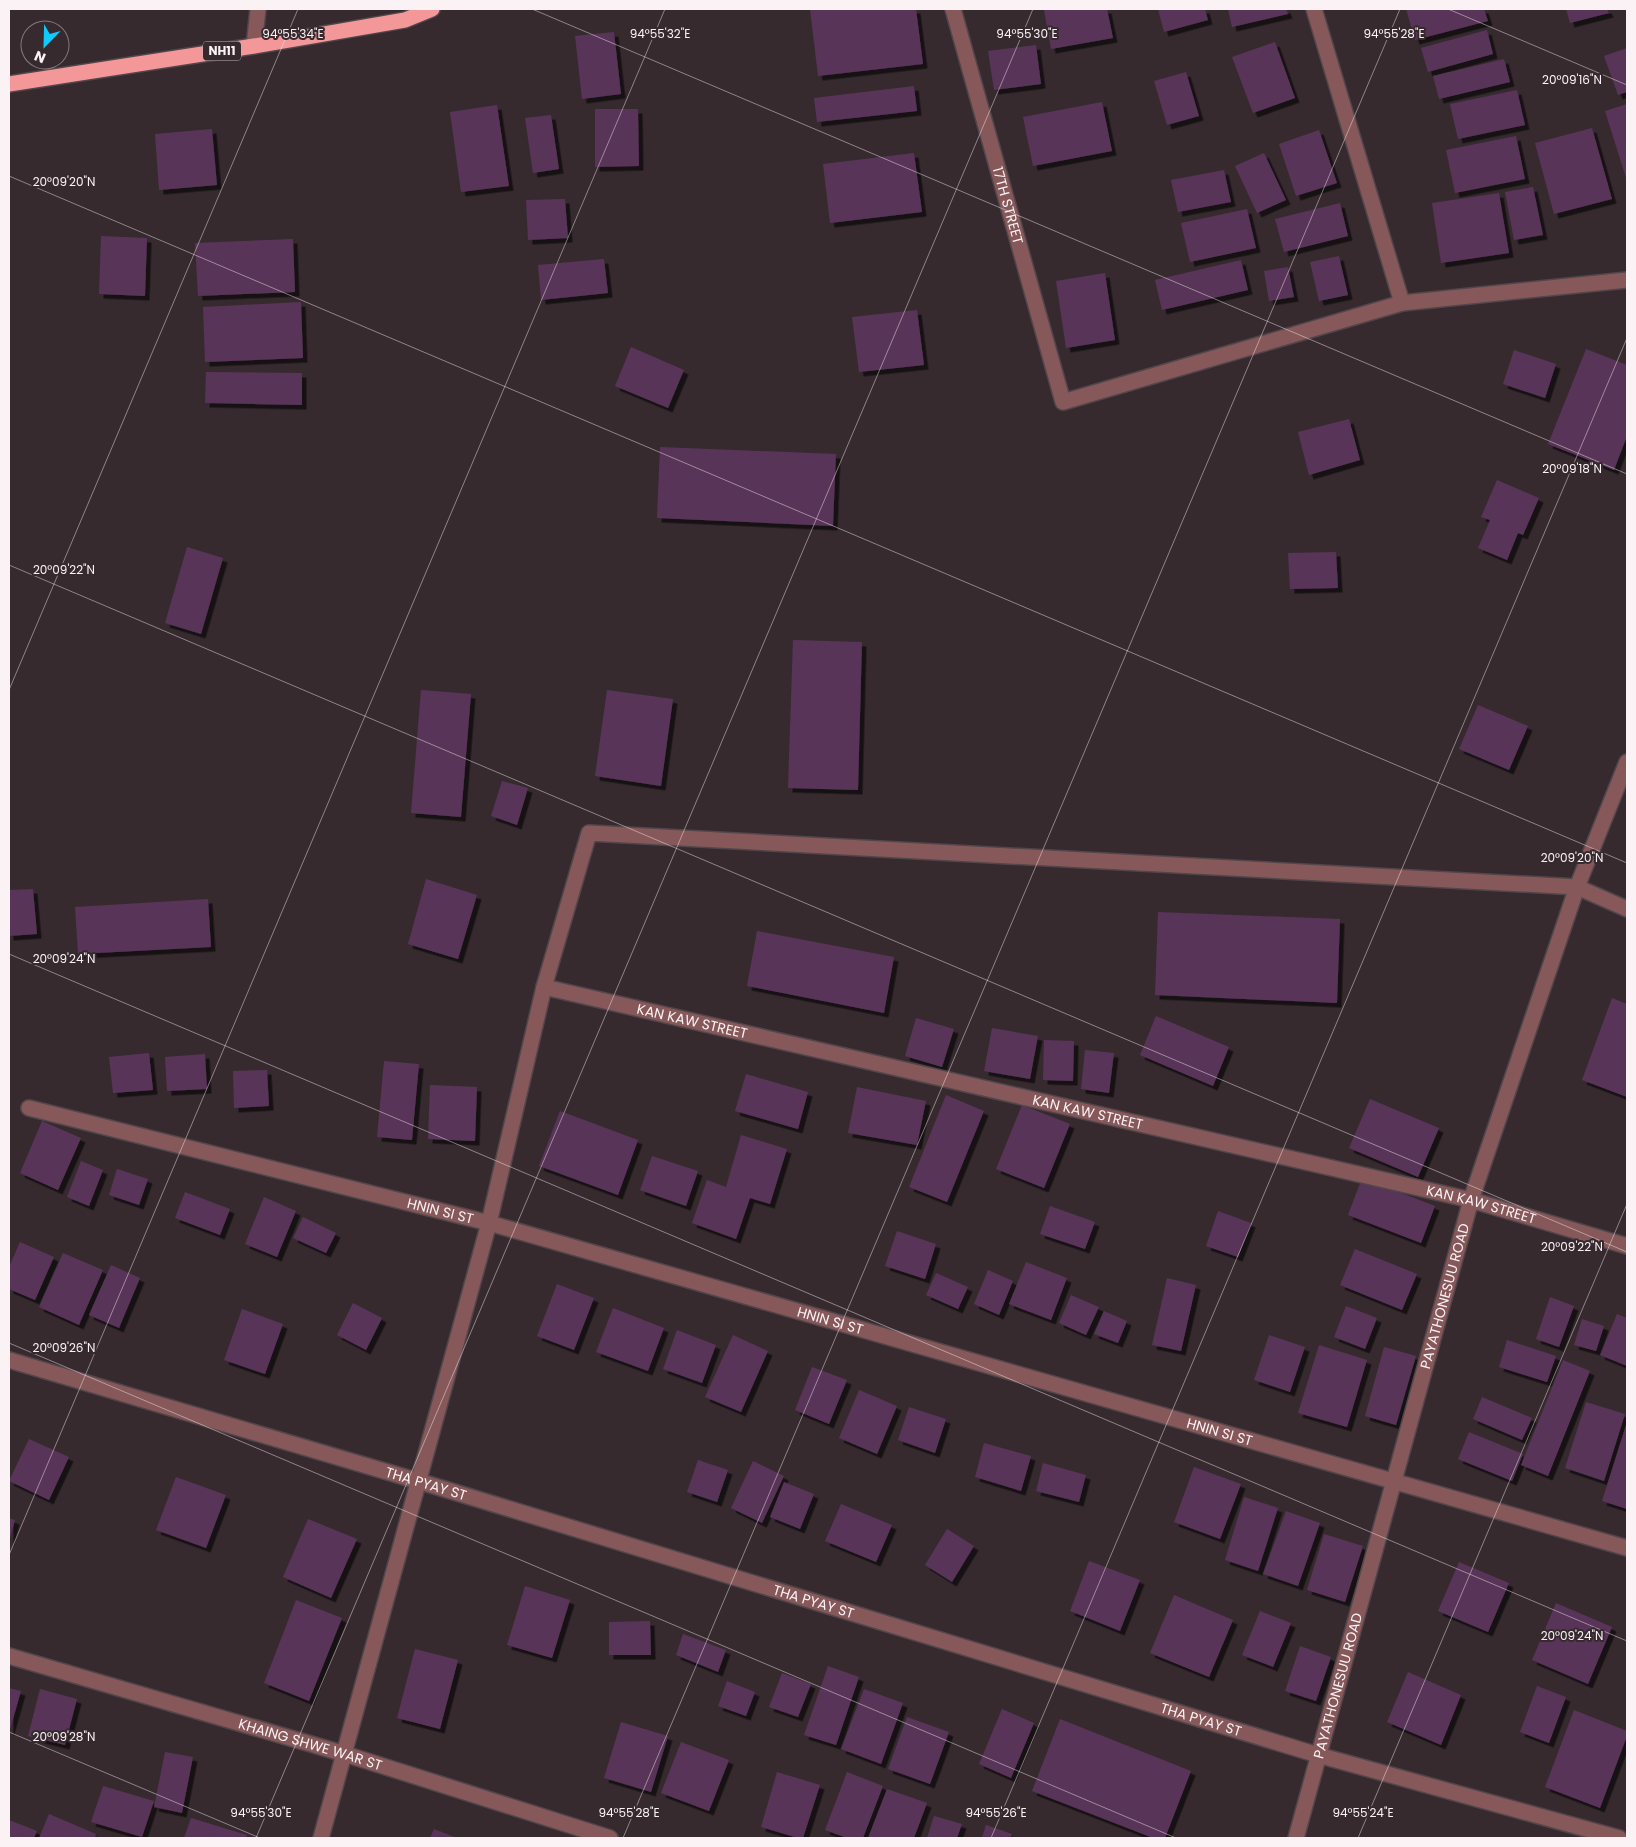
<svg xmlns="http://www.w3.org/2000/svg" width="1636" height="1847" font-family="Poppins,sans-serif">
<defs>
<filter id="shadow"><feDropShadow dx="4.5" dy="4.5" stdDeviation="0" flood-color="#0009"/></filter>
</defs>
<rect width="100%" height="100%" fill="#362a2f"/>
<path fill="#593459" filter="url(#shadow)" d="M810 9H916L923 64 818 76Z
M1051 9H1107L1113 38 1051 49 1044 10Z
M1158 9H1205L1208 20 1164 32Z
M1228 9H1286L1288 14 1232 27Z
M1406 9H1484L1488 21 1415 40Z
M1566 9H1607L1609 13 1570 23Z
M1487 30 1493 54 1428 72 1421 48Z
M614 32 621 94 582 99 575 36Z
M1275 42 1295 98 1253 113 1232 57Z
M1036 45 1041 84 994 90 988 51Z
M1627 48V92L1618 95 1604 56Z
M1504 59 1510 82 1439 99 1433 76Z
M1186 72 1199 116 1167 125 1154 81Z
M914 86 917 111 817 122 814 98Z
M1517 90 1525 125 1458 139 1450 104Z
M1102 102 1112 151 1033 166 1023 117Z
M1627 104V181L1605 111Z
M497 105 509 186 461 192 450 112Z
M595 109H638L639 166 595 167Z
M551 115 559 169 533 173 525 118Z
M1592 128 1612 199 1554 214 1535 143Z
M212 129 217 185 159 190 155 134Z
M1319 130 1337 183 1296 196 1279 144Z
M1516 136 1525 179 1455 193 1446 150Z
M914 153 922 212 830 223 823 164Z
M1264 153 1286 200 1257 213 1235 166Z
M1224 170 1231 202 1178 212 1171 180Z
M1533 187 1543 235 1514 240 1505 192Z
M1499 193 1509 253 1441 263 1432 203Z
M565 199 568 238 528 240 526 200Z
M1340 203 1348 236 1284 252 1275 219Z
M1247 209 1256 248 1190 262 1181 223Z
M101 236 147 238 145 296 99 294Z
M293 239 295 292 198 296 195 243Z
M1339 256 1348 295 1319 301 1310 262Z
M604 259 608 293 541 300 538 265Z
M1241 260 1248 290 1162 310 1155 280Z
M1288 267 1294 297 1269 301 1264 271Z
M1105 273 1115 340 1066 348 1056 281Z
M301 302 303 358 205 362 203 307Z
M917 310 924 365 859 372 852 317Z
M631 347 684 370 668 408 615 386Z
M1586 349 1627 365V436L1614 470 1548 444Z
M1514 350 1556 364 1545 398 1503 384Z
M206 372 302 373V405L205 403Z
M1349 419 1360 460 1309 475 1298 432Z
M660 447 836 454 833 526 657 518Z
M1497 480 1539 498 1523 535 1518 533 1507 560 1478 548 1490 520 1481 517Z
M187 547 223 558 201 634 165 623Z
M1336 552 1338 588 1290 589 1288 553Z
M793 640 862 642 858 790 788 788Z
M421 690 471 694 461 817 411 813Z
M607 690 673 699 661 786 595 776Z
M1478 705 1528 726 1509 770 1459 749Z
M502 781 528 788 517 825 491 816Z
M426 879 477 895 458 959 408 944Z
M33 889 37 934 9 936V890Z
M208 899 211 947 78 954 75 907Z
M1158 912 1340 919 1337 1003 1155 995Z
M757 931 894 957 884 1013 747 986Z
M1612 998 1627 1004V1097L1582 1080Z
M1156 1016 1229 1047 1213 1086 1140 1055Z
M916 1018 954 1029 942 1067 905 1056Z
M992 1028 1038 1036 1030 1079 984 1071Z
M1044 1040 1074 1041 1073 1081 1043 1080Z
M1085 1050 1114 1053 1109 1093 1081 1089Z
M149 1053 153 1090 113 1093 109 1057Z
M205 1054 207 1089 167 1091 165 1057Z
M384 1061 419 1064 412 1140 377 1137Z
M267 1070 269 1106 234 1108 233 1071Z
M746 1074 808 1092 798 1129 735 1111Z
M430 1085 477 1087 475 1141 428 1139Z
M857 1087 926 1101 917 1145 848 1133Z
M946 1095 984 1111 947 1202 909 1187Z
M1370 1099 1439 1128 1418 1177 1349 1148Z
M1022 1105 1070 1124 1044 1188 996 1169Z
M560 1111 638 1140 618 1195 539 1166Z
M42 1121 81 1138 58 1190 20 1173Z
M741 1135 787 1149 770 1204 750 1198 736 1239 692 1223 707 1180 726 1187Z
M652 1156 698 1171 686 1206 640 1190Z
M81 1161 103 1170 89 1206 67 1197Z
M117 1169 148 1179 139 1205 109 1195Z
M1362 1178 1435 1206 1421 1243 1348 1215Z
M185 1192 230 1209 220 1235 175 1218Z
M264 1197 296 1211 277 1257 245 1244Z
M1050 1206 1095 1222 1085 1249 1040 1234Z
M1218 1211 1251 1223 1238 1257 1206 1246Z
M303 1217 336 1233 326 1253 293 1238Z
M897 1231 936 1244 925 1279 885 1266Z
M20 1242 54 1257 35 1300 9 1289V1267Z
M1355 1249 1417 1274 1402 1310 1340 1285Z
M63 1253 103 1270 79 1325 39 1307Z
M1026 1262 1067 1278 1051 1320 1009 1304Z
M111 1265 140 1278 119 1328 89 1315Z
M988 1270 1013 1281 999 1315 974 1304Z
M936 1273 968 1287 958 1309 926 1295Z
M1167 1278 1196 1285 1181 1351 1152 1345Z
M557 1284 594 1298 574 1350 537 1336Z
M1071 1295 1099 1307 1086 1335 1059 1323Z
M1550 1297 1574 1306 1559 1347 1536 1339Z
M353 1303 382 1318 366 1350 337 1335Z
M1346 1306 1377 1318 1365 1349 1334 1337Z
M613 1308 664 1328 648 1371 596 1352Z
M242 1309 283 1324 265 1374 224 1360Z
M1104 1311 1127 1321 1118 1343 1094 1334Z
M1617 1314 1627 1318V1366L1600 1355Z
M1582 1319 1604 1326 1596 1351 1574 1345Z
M677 1330 716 1345 702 1383 663 1369Z
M733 1335 768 1351 741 1412 705 1397Z
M1269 1335 1305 1347 1290 1392 1254 1380Z
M1507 1340 1556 1356 1547 1382 1499 1367Z
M1319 1345 1367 1360 1347 1427 1298 1413Z
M1384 1347 1416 1356 1396 1425 1365 1416Z
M1563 1360 1590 1371 1548 1476 1521 1465Z
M812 1367 847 1380 829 1424 795 1410Z
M859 1390 897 1406 877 1454 839 1438Z
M1482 1397 1532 1418 1522 1440 1473 1419Z
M1586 1402 1625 1414 1604 1481 1565 1468Z
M909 1407 946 1419 935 1453 898 1440Z
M1627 1422V1509L1602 1501Z
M1469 1432 1523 1454 1512 1481 1458 1459Z
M29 1439 69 1457 49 1500 9 1481Z
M984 1443 1031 1456 1021 1491 975 1477Z
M698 1460 728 1470 717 1502 687 1492Z
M753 1461 784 1476 762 1523 731 1508Z
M1043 1463 1086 1475 1079 1502 1036 1491Z
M1194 1467 1241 1484 1220 1539 1174 1522Z
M176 1477 226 1495 206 1548 156 1530Z
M784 1482 814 1494 800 1529 770 1517Z
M1244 1497 1278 1508 1258 1571 1225 1560Z
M841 1504 892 1525 876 1562 825 1541Z
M1286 1511 1320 1523 1298 1586 1263 1574Z
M9 1518 15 1520 9 1542Z
M308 1519 357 1539 331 1598 283 1577Z
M947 1529 974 1546 952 1582 925 1565Z
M1324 1534 1363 1546 1345 1602 1307 1590Z
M1089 1561 1140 1580 1120 1631 1070 1611Z
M1459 1562 1509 1583 1488 1632 1438 1611Z
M525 1586 570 1600 552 1658 507 1645Z
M1174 1595 1233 1620 1209 1677 1150 1653Z
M296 1600 342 1618 309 1701 264 1683Z
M1556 1603 1612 1627 1588 1684 1532 1660Z
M1260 1611 1291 1623 1273 1667 1242 1655Z
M650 1621 651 1655H609V1622Z
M683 1634 726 1650 718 1672 676 1655Z
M1300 1646 1331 1657 1316 1701 1285 1691Z
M415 1649 458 1660 440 1729 397 1718Z
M828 1666 859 1677 836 1745 804 1735Z
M1408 1672 1461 1695 1441 1745 1387 1722Z
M782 1673 811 1684 798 1717 769 1707Z
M727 1681 755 1692 746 1716 718 1706Z
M1537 1686 1566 1697 1549 1743 1520 1732Z
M9 1688 21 1691 9 1733Z
M40 1689 77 1699 65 1745 28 1736Z
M864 1689 903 1703 881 1764 841 1749Z
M1002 1709 1034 1723 1011 1778 979 1764Z
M1574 1710 1627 1731V1736L1600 1808 1545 1787Z
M907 1717 949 1732 930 1784 888 1769Z
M1060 1719 1191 1771 1165 1838H1153L1032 1791Z
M621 1722 668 1736 651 1792 604 1778Z
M681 1742 729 1760 709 1811 661 1793Z
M165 1752 193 1757 182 1813 154 1807Z
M777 1772 820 1785 803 1838H798L761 1827Z
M847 1772 883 1786 863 1838H847L825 1830Z
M103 1786 154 1801 142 1837 91 1822Z
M887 1789 927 1803 914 1838H868Z
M49 1814 96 1834 95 1838H39Z
M934 1816 962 1824 957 1838H927Z
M191 1818 247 1835 246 1838H184Z
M9 1820 37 1831 34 1838H9Z
M986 1825 1012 1834 1010 1838H982Z
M434 1829 457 1838H430Z"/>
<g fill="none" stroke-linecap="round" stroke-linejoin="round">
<g stroke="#51464b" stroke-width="18">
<g id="minor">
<path id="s1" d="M953 9 1063 402 1402 303 1627 280"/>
<path d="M1314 9 1402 303"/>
<path d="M254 46 258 9"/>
<path id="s2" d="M544 987 1471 1200 1627 1246"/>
<path id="s3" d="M29 1108 489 1223 1627 1548"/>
<path id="s4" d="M9 1360 418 1481 1318 1755 1619 1838"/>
<path id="s5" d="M9 1656 345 1754 610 1838"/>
<path d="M321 1838 489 1223 544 987 589 833 1577 887 1627 909"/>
<path id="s6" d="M1296 1838 1471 1200 1577 887 1627 762"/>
</g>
</g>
<g stroke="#51464b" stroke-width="18">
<path id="highway" d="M9 84 254 46 405 20 432 9"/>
</g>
<use href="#minor" stroke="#875859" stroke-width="15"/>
<use href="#highway" stroke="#f39799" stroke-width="15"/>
</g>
<path fill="none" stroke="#faf2f5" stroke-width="1" stroke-opacity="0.45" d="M532 9 1627 474M1448 9 1627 85M9 176 1627 863M9 565 1627 1252M9 690 298 9M9 954 1627 1641M9 1343 1176 1838M9 1555 665 9M9 1732 260 1838M256 1838 1033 9M623 1838 1400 9M991 1838 1627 338M1358 1838 1627 1204"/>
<g text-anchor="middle" stroke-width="4" stroke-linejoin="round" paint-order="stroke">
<rect fill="#362a2f" stroke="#bfb6ba" stroke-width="1" x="203" y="41.5" width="38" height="19" rx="4"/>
<g font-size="12" font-weight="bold" fill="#faf2f5">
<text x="222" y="55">NH11</text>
</g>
<g font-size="14" fill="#faf2f5" stroke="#362a2f">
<text dy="5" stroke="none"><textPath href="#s1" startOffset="204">17TH STREET</textPath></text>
<text dy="5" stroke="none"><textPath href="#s2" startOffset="152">KAN KAW STREET</textPath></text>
<text dy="5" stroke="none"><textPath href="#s2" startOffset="558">KAN KAW STREET</textPath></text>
<text dy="5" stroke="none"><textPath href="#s2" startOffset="962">KAN KAW STREET</textPath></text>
<text dy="5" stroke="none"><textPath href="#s3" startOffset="424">HNIN SI ST</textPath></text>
<text dy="5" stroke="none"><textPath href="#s6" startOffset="562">PAYATHONESUU ROAD</textPath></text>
<text dy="5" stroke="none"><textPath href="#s3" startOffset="829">HNIN SI ST</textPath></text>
<text dy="5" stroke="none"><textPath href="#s3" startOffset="1234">HNIN SI ST</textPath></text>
<text dy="5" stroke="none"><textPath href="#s4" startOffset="435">THA PYAY ST</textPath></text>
<text dy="5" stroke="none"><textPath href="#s4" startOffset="840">THA PYAY ST</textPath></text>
<text dy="5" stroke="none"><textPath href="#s6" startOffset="158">PAYATHONESUU ROAD</textPath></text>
<text dy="5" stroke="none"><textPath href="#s4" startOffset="1245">THA PYAY ST</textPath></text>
<text dy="5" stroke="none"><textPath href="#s5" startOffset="314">KHAING SHWE WAR ST</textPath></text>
</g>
</g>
<g font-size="12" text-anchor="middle" fill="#faf2f5" stroke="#362a2f" stroke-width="4" stroke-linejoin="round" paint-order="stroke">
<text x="660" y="38">94°55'32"E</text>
<text x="1394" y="38">94°55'28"E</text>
<text x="293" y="38">94°55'34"E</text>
<text x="1027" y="38">94°55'30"E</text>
<text x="1572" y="84">20°09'16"N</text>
<text x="64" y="186">20°09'20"N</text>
<text x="1572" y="473">20°09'18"N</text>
<text x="64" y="574">20°09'22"N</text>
<text x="1572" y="862">20°09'20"N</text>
<text x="64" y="963">20°09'24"N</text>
<text x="1572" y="1251">20°09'22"N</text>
<text x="64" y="1352">20°09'26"N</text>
<text x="1572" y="1640">20°09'24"N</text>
<text x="64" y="1741">20°09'28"N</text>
<text x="261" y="1817">94°55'30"E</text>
<text x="629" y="1817">94°55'28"E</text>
<text x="996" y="1817">94°55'26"E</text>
<text x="1363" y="1817">94°55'24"E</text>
</g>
<rect width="1636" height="1847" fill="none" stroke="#faf2f5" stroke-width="20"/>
<g transform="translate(45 45) rotate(203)"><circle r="24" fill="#362a2f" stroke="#847a7e"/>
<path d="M0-4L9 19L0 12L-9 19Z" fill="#10cafa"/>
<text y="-8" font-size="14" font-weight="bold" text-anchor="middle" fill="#faf2f5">N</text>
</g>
</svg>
